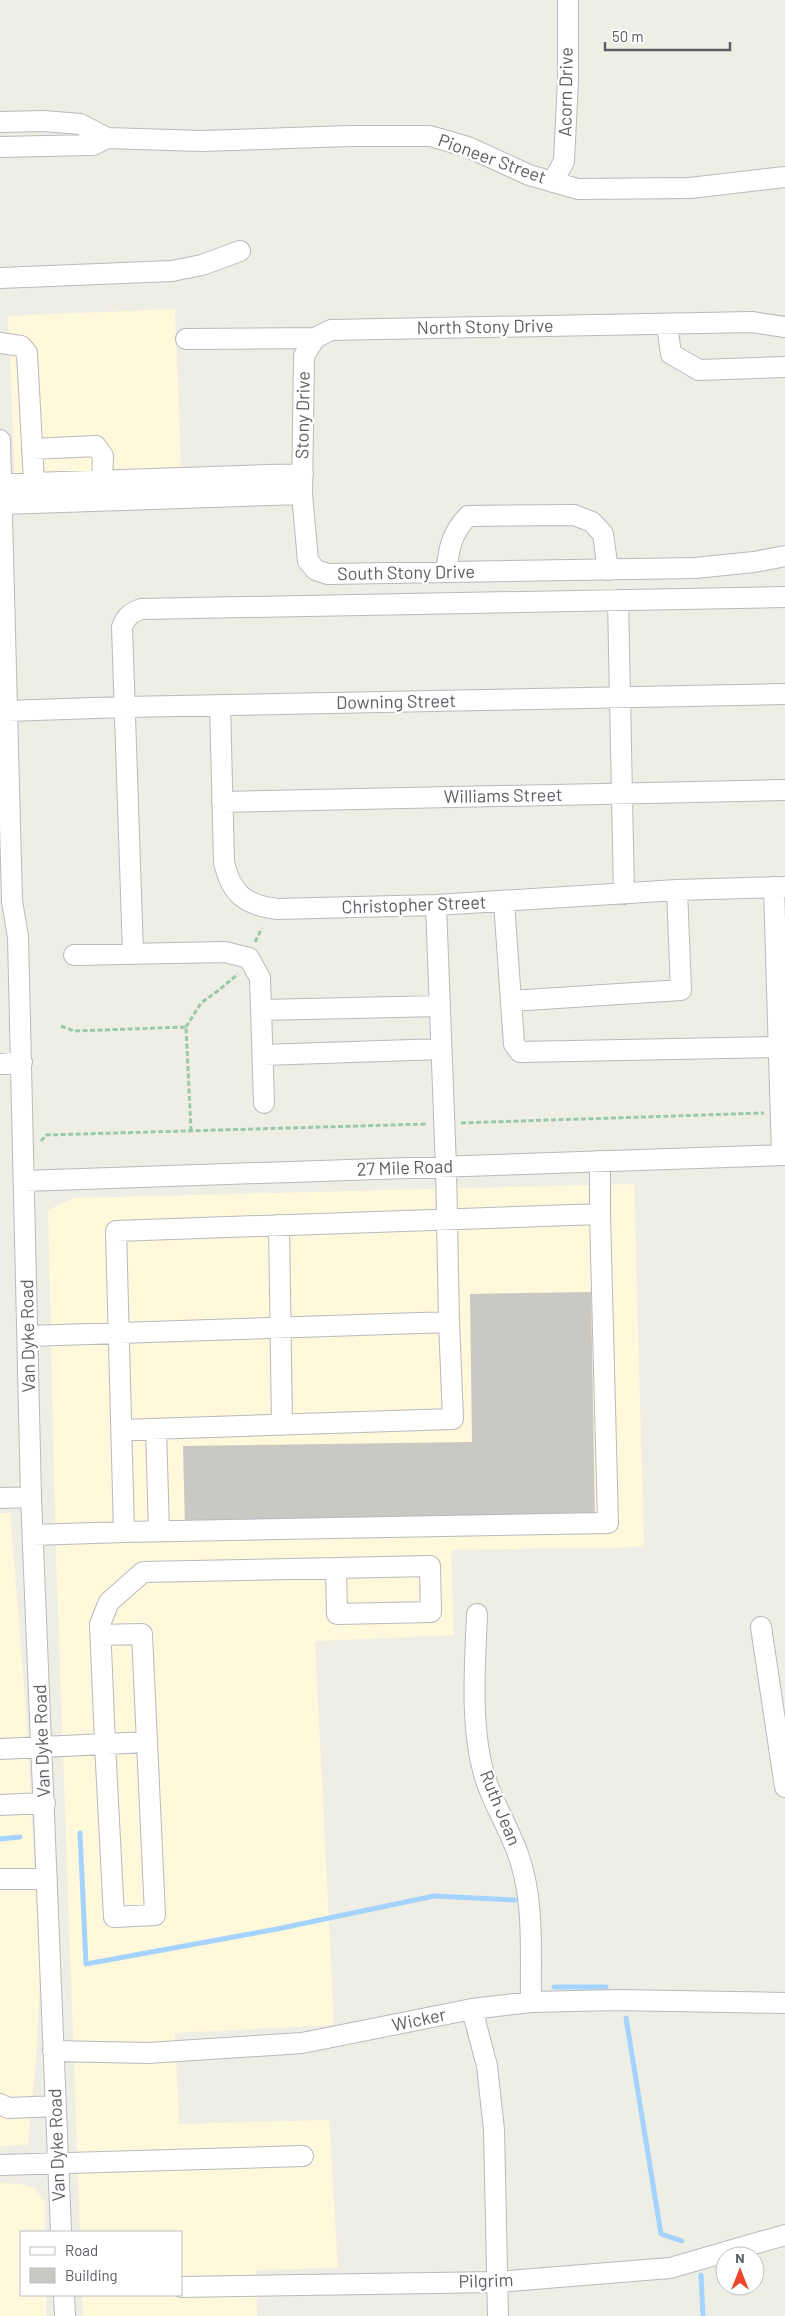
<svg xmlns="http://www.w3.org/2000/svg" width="785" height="2316" font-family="Barlow,sans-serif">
<rect width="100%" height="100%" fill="#efeee5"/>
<path fill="#fff8da" d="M175 309 181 467 15 475 8 316Z
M634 1184 644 1547 451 1550 454 1635 315 1641 334 2025 175 2033 179 2124 329 2120 338 2268 256 2270 257 2316H83L82 2295H181V2232H80L56 1557 48 1210 74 1198Z
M0 1513H10L26 1710 40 1968 37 2046 28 2145 0 2146Z
M0 2183 22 2184 34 2188 45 2201V2232H21V2295H46V2316H0Z"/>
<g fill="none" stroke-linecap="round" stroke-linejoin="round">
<path stroke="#a5d3ff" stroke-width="5" d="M80 1833 86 1964 277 1929 434 1896 515 1900
M0 1839 20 1837
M554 1987H606
M626 2018 661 2234 682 2241
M701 2275 703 2316"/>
</g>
<path fill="#cac8c2" d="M591 1292 595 1519 185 1526 183 1446 472 1442 470 1294Z"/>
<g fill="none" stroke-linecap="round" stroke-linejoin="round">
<g stroke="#b7babf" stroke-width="22">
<path id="minor" d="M0 122 44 121 80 124 107 138
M0 147 93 145 107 138 201 141 349 136H430L468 147 529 175 578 189 690 188 785 177
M553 182 564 161 568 80V0
M0 278 172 271 202 265 240 251
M667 324 671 354 699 370 785 367
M315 338 304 356 302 494 308 561 316 570 328 574 695 568 754 562 785 556
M186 339 315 338 331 330 752 322 785 327
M0 343 21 346 27 353 34 482
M0 440 12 901 18 937 31 1497 61 2232
M32 449 96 446 103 456 102 480
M2 484 303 474
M3 504 302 494
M446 572C449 548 451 534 468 516L574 515 592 522 603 534 608 570
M618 600 624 894
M220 705 224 862C231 894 245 905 277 909L436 905 677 890 785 887
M7 711 124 707 785 694
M222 802 785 790
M774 887 782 1155
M504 902 514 1044 520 1052 779 1047
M133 953 122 627C126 617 130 613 141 609L785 597
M74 955 225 952 249 958 260 978 264 1103
M511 1001 681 990 677 890
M262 1010 440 1006
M263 1055 441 1049
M0 1064 22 1062
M24 1181 785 1155
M600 1214 608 1523 124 1532 116 1231Z
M600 1214V1161
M279 1225 282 1425
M29 1336 449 1322 446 1167 436 905
M156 1429 159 1531
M122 1430 453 1419 449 1322
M0 1498 31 1497
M33 1535 124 1532
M477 1614C475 1664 470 1725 484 1774 491 1800 509 1828 518 1854 535 1901 530 1953 531 2002
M761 1627 785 1787
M101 1635 142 1634 155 1915 114 1917 105 1744 147 1742
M0 1749 105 1744 100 1624 109 1602 143 1572 430 1566 431 1612 337 1614 336 1568
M0 1805 45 1803
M0 1879H47
M472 2009 487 2066 494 2130 498 2316
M53 2051 148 2053 302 2043 472 2009 531 2002 617 2000 785 2003
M0 2104 8 2108 56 2106
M0 2165 303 2156
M181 2287 497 2282 670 2268 785 2235
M64 2295 65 2316"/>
</g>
<path stroke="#99c9a9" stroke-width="3" stroke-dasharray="5 2.5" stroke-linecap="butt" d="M255 942 262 928
M61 1026 74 1031 186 1027 191 1131
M186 1027 201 1003 219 990 238 974
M461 1123 764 1113
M41 1141 46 1135 427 1124"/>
<use href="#minor" stroke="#fff" stroke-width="20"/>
</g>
<g text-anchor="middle" stroke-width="4.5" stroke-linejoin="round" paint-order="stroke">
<g font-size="18" fill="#5c6066" stroke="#fff">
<text transform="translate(566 92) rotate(-89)" y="6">Acorn Drive</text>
<text transform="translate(492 159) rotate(20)" y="6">Pioneer Street</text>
<text transform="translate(485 327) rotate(-1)" y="6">North Stony Drive</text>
<text transform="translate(303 415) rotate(-89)" y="6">Stony Drive</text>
<text transform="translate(406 573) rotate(-1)" y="6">South Stony Drive</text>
<text transform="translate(396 702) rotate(-1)" y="6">Downing Street</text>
<text transform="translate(503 796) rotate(-1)" y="6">Williams Street</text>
<text transform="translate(414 905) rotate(-2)" y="6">Christopher Street</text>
<text transform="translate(405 1168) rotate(-2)" y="6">27 Mile Road</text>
<text transform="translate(28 1336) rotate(-91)" y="6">Van Dyke Road</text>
<text transform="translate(42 1741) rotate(-92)" y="6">Van Dyke Road</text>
<text transform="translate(500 1808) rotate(68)" y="6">Ruth Jean</text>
<text transform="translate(419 2020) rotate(-12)" y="6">Wicker</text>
<text transform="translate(57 2145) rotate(-92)" y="6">Van Dyke Road</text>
<text transform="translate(486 2281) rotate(-2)" y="6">Pilgrim</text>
</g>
</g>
<rect x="20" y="2231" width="162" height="65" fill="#ffffff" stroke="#bebfc2"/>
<rect x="30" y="2247" width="25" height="8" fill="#ffffff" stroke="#bebfc2"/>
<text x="65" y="2256" font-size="15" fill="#5c6066">Road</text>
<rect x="30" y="2268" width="25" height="15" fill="#cac8c2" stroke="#bebfc2"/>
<text x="65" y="2281" font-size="15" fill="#5c6066">Building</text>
<g transform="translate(740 2271)"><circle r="24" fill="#ffffff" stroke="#bebfc2"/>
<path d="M0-4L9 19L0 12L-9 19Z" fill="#ee442c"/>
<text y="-8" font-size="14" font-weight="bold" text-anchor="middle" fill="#5c6066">N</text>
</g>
<path d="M605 42v8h125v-8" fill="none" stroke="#5c6066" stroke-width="2.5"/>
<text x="612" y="42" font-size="15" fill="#5c6066" stroke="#ffffff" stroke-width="4" paint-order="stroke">50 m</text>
</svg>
